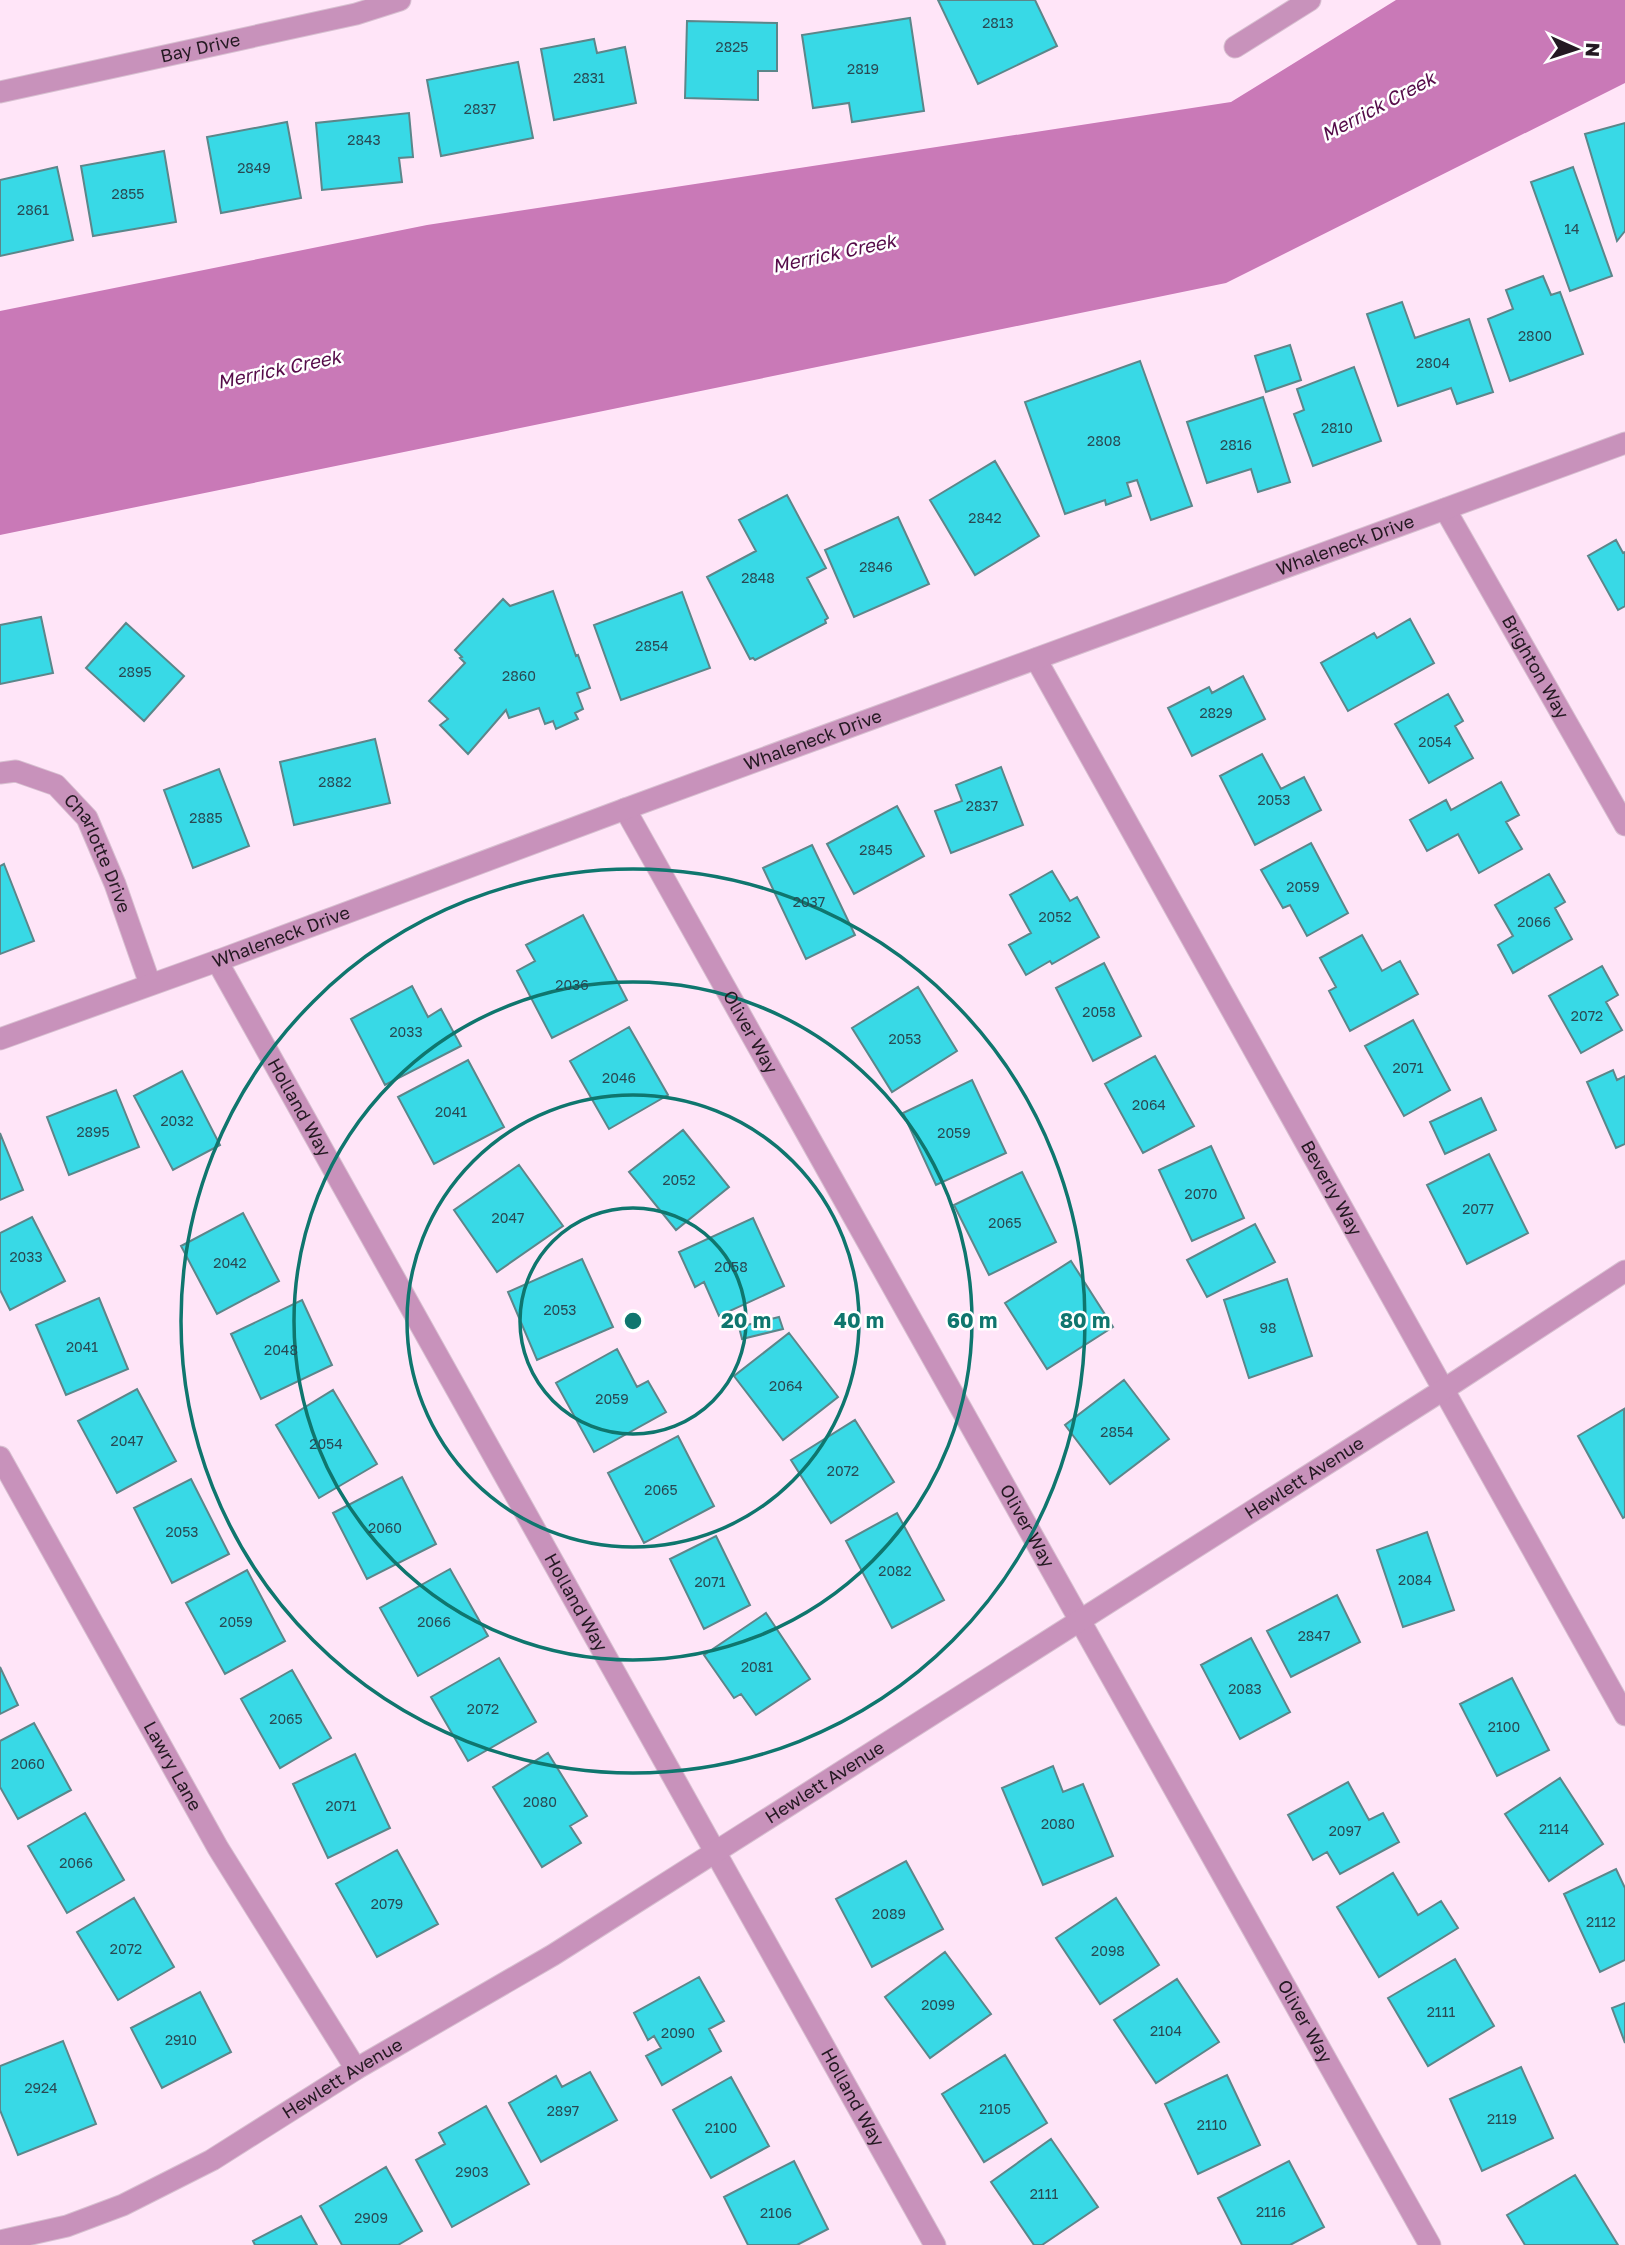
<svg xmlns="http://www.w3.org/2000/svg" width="1625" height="2245" font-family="'Golos Text',sans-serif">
<rect width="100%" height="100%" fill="#ffe5f8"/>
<path fill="#c979b7" d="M1396 0H1625V83L1226 283 0 535V311L427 225 1231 102Z"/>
<path fill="#38d9e6" stroke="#5c868a" stroke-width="2" d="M938 0H1035L1057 46 978 84Z
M910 18 924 111 852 122 849 103 813 108 802 35Z
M687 21 777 23V71H758V100L685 98Z
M594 39 597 53 625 47 636 103 554 120 541 49Z
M518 62 533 138 441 156 427 80Z
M409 113 413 157 399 158 402 182 322 190 316 123Z
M287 122 301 198 221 213 207 137Z
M1625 123V231L1617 241 1585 134Z
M164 151 176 222 93 236 81 166Z
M57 167 73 240 0 256V180Z
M1573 167 1612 276 1570 291 1531 182Z
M1543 276 1551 295 1560 292 1583 354 1510 381 1488 319 1513 309 1506 290Z
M1402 302 1415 338 1469 319 1493 392 1457 404 1451 388 1398 406 1367 314Z
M1290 345 1301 380 1266 392 1255 356Z
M1140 361 1192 506 1151 520 1137 480 1127 483 1131 496 1106 505 1105 500 1065 514 1025 402Z
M1354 367 1381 441 1313 466 1294 414 1304 410 1297 389Z
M1263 397 1290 482 1258 492 1251 469 1207 483 1187 422Z
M995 461 1039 536 975 575 930 500Z
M787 495 826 568 807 578 828 618 825 620 826 623 755 660 753 658 750 659 707 577 756 551 739 520Z
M898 517 929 584 854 617 825 550Z
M1616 540 1623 553 1625 552V606L1618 610 1588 556Z
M553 591 576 656 578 655 590 688 577 693 583 709 575 713 578 719 556 729 553 721 545 724 539 708 509 718 506 710 468 754 440 725 448 719 429 701 465 663 460 658 462 657 455 650 503 599 510 606Z
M682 592 710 668 621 700 594 625Z
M41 617 53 673 0 684V625Z
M1410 619 1434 663 1348 711 1321 663 1374 633 1377 638Z
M126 623 184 676 144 721 86 668Z
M1243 676 1265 719 1192 756 1168 708 1209 687 1212 693Z
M1448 694 1463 721 1455 726 1473 758 1429 783 1395 724Z
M375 739 390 803 294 825 280 762Z
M1262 754 1281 789 1304 777 1321 810 1255 845 1220 776Z
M1001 767 1023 825 951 853 935 811 962 801 956 785Z
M219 769 249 846 193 868 164 790Z
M1501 782 1519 815 1506 822 1522 849 1479 873 1458 834 1427 851 1410 820 1446 800 1451 810Z
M897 806 924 856 854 894 827 844Z
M1311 843 1348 913 1307 936 1290 905 1283 908 1261 870Z
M812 845 855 935 806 959 763 868Z
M4 864 34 941 0 954V866Z
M1052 871 1070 901 1077 897 1099 937 1052 964 1050 961 1026 975 1009 945 1031 933 1010 895Z
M1549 874 1565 902 1555 908 1572 939 1513 973 1498 945 1513 936 1495 905Z
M583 915 627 1000 552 1038 517 971 535 961 526 945Z
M1362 935 1382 971 1400 961 1418 994 1350 1031 1329 991 1336 987 1320 958Z
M1104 963 1141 1036 1093 1061 1056 988Z
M1602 966 1618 995 1606 1002 1622 1030 1581 1053 1549 996Z
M412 986 428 1017 441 1009 461 1046 385 1085 351 1019Z
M918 987 957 1051 892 1092 852 1028Z
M1413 1020 1450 1090 1404 1116 1365 1046Z
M629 1027 668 1095 609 1129 570 1061Z
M1155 1056 1194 1126 1143 1153 1105 1084Z
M468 1060 504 1127 434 1164 398 1097Z
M1613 1070 1617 1080 1625 1076V1144L1616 1148 1587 1082Z
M182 1071 220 1145 173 1170 134 1096Z
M972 1080 1006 1153 936 1185 903 1113Z
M116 1090 139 1147 69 1175 47 1117Z
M1481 1098 1496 1130 1445 1154 1430 1122Z
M683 1130 729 1187 676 1230 629 1172Z
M0 1133 23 1190 0 1200Z
M1211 1146 1244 1218 1192 1241 1159 1170Z
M1489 1154 1528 1233 1467 1264 1427 1185Z
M519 1165 563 1226 497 1272 454 1210Z
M1022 1172 1056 1242 989 1275 954 1205Z
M243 1213 279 1281 217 1314 181 1246Z
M32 1217 65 1281 10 1310 0 1290V1233Z
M753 1218 784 1286 719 1316 704 1282 695 1287 679 1252Z
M1255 1224 1275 1262 1207 1297 1187 1260Z
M582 1259 613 1327 537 1360 508 1292Z
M1071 1261 1113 1327 1047 1369 1005 1303Z
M1287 1279 1312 1356 1249 1378 1224 1300Z
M99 1298 128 1369 66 1395 36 1325Z
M302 1300 332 1365 261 1399 231 1334Z
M779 1317 783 1329 742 1339 739 1327Z
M789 1333 838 1397 783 1440 734 1376Z
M617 1349 637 1387 648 1381 666 1412 594 1452 556 1383Z
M1124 1380 1169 1439 1110 1484 1065 1425Z
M137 1389 176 1461 117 1493 78 1421Z
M333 1390 377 1464 319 1498 276 1425Z
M1624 1409 1625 1517 1623 1518 1578 1436Z
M855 1420 894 1482 831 1523 791 1460Z
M678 1436 714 1506 644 1543 608 1473Z
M402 1477 436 1544 367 1579 333 1513Z
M191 1479 229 1554 172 1583 134 1508Z
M897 1513 944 1600 892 1628 846 1541Z
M1427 1532 1454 1610 1403 1627 1377 1550Z
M716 1536 750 1605 704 1629 670 1559Z
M450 1569 488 1636 418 1676 380 1608Z
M247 1570 285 1641 225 1674 186 1603Z
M1337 1595 1360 1642 1291 1677 1267 1631Z
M766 1613 810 1679 756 1715 741 1694 734 1698 704 1655Z
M1251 1638 1290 1712 1240 1739 1201 1665Z
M499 1658 536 1722 468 1761 431 1697Z
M0 1667 18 1705 0 1714Z
M292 1670 331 1738 280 1768 241 1699Z
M1512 1678 1549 1750 1497 1776 1460 1704Z
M34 1723 71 1790 18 1819 0 1787V1741Z
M548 1753 587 1816 570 1826 581 1843 542 1867 493 1787Z
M355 1754 390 1828 328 1858 293 1784Z
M1053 1766 1063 1792 1083 1784 1113 1856 1043 1885 1002 1788Z
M1560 1778 1603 1844 1549 1881 1505 1814Z
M1348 1782 1369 1820 1383 1813 1399 1842 1340 1874 1327 1852 1313 1860 1288 1815Z
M85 1813 124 1880 67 1913 28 1846Z
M397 1850 438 1924 377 1957 336 1884Z
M906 1861 943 1929 872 1967 836 1899Z
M1616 1869 1625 1888V1960L1600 1972 1564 1894Z
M1393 1873 1418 1915 1441 1901 1458 1928 1379 1977 1337 1907Z
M134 1898 174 1967 118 2000 77 1932Z
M1116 1898 1159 1965 1100 2004 1056 1938Z
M945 1952 991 2014 930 2058 885 1997Z
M1455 1959 1494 2026 1428 2066 1388 1998Z
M699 1977 724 2021 709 2029 721 2051 662 2085 646 2056 661 2048 654 2036 648 2040 634 2013Z
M1177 1979 1219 2042 1156 2083 1114 2020Z
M200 1992 231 2052 162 2088 131 2028Z
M1625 2003V2043L1612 2008Z
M63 2041 96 2124 18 2155 0 2110V2066Z
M1005 2055 1047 2123 984 2162 942 2094Z
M1521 2067 1553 2138 1482 2171 1450 2099Z
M590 2072 617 2120 541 2162 509 2103 556 2076 562 2087Z
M1227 2075 1260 2145 1198 2174 1165 2104Z
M731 2077 769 2146 711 2178 673 2110Z
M486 2106 529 2184 452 2227 416 2160 445 2144 439 2133Z
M1051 2139 1098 2207 1042 2245H1034L991 2182Z
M794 2161 828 2229 797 2245H748L724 2197Z
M1289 2161 1324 2227 1290 2245H1242L1218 2198Z
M386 2167 422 2231 398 2245H342L320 2206Z
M1575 2175 1618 2245H1525L1507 2215Z
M301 2216 317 2245H255L253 2241Z"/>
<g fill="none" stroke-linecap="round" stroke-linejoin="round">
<g stroke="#d8c0d1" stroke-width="23">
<g id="minor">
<path d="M1235 47 1310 0"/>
<path id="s1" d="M0 92 356 14 400 0"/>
<path id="s2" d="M1445 509 1625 825"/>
<path id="s3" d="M1036 659 1625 1715"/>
<path id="s4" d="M0 773 16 771 56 785 87 818 115 884 150 984"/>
<path id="s5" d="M625 809 1430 2245"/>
<path id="s6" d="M217 961 935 2245"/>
<path id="s7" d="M0 1039 217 961 625 809 1625 443"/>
<path id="s8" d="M0 1457 218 1848 356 2069"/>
<path id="s9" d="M0 2241 67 2226 123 2205 212 2160 356 2069 553 1955 1443 1390 1625 1271"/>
</g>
</g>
<use href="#minor" stroke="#c892bb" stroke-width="21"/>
</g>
<g fill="none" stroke="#0f766e" stroke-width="3.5">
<circle cx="633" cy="1321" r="113"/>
<circle cx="633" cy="1321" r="226"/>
<circle cx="633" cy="1321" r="339"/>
<circle cx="633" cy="1321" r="452"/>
</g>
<g text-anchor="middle" stroke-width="5" stroke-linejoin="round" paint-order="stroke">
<g font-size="14" fill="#294953">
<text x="998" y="28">2813</text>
<text x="732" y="52">2825</text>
<text x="863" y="74">2819</text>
<text x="589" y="83">2831</text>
<text x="480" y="114">2837</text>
<text x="364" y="145">2843</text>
<text x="254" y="173">2849</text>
<text x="128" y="199">2855</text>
<text x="33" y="215">2861</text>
<text x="1572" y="234">14</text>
<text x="1535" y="341">2800</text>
<text x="1433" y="368">2804</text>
<text x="1337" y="433">2810</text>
<text x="1104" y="446">2808</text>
<text x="1236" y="450">2816</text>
<text x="985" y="523">2842</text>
<text x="876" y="572">2846</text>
<text x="758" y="583">2848</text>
<text x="652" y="651">2854</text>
<text x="135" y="677">2895</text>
<text x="519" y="681">2860</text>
<text x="1216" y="718">2829</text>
<text x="1435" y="747">2054</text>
<text x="335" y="787">2882</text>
<text x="1274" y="805">2053</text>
<text x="982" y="811">2837</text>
<text x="206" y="823">2885</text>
<text x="876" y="855">2845</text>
<text x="1303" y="892">2059</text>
<text x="809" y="907">2037</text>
<text x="1055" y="922">2052</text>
<text x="1534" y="927">2066</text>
<text x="572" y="990">2036</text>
<text x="1099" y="1017">2058</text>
<text x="1587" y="1021">2072</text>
<text x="406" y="1037">2033</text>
<text x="905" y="1044">2053</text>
<text x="1408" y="1073">2071</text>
<text x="619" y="1083">2046</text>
<text x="1149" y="1110">2064</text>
<text x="451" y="1117">2041</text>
<text x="177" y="1126">2032</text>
<text x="93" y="1137">2895</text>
<text x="954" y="1138">2059</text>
<text x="679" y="1185">2052</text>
<text x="1201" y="1199">2070</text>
<text x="1478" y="1214">2077</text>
<text x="508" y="1223">2047</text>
<text x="1005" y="1228">2065</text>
<text x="26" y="1262">2033</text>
<text x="230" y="1268">2042</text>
<text x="731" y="1272">2058</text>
<text x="560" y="1315">2053</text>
<text x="1268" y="1333">98</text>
<text x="82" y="1352">2041</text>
<text x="281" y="1355">2048</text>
<text x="786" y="1391">2064</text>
<text x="612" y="1404">2059</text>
<text x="1117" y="1437">2854</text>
<text x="127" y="1446">2047</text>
<text x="326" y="1449">2054</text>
<text x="843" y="1476">2072</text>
<text x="661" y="1495">2065</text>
<text x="385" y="1533">2060</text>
<text x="182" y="1537">2053</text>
<text x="895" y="1576">2082</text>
<text x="1415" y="1585">2084</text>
<text x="710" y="1587">2071</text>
<text x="236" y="1627">2059</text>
<text x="434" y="1627">2066</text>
<text x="1314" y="1641">2847</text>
<text x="757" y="1672">2081</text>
<text x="1245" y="1694">2083</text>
<text x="483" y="1714">2072</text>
<text x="286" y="1724">2065</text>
<text x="1504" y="1732">2100</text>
<text x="28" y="1769">2060</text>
<text x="540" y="1807">2080</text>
<text x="341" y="1811">2071</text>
<text x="1058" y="1829">2080</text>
<text x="1554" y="1834">2114</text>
<text x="1345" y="1836">2097</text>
<text x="76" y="1868">2066</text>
<text x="387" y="1909">2079</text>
<text x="889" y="1919">2089</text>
<text x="1601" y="1927">2112</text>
<text x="126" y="1954">2072</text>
<text x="1108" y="1956">2098</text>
<text x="938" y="2010">2099</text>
<text x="1441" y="2017">2111</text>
<text x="1166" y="2036">2104</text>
<text x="678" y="2038">2090</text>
<text x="181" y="2045">2910</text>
<text x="41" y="2093">2924</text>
<text x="995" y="2114">2105</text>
<text x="563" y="2116">2897</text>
<text x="1502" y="2124">2119</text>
<text x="1212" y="2130">2110</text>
<text x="721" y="2133">2100</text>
<text x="472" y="2177">2903</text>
<text x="1044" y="2199">2111</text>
<text x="1271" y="2217">2116</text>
<text x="776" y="2218">2106</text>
<text x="371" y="2223">2909</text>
</g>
<g font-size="18" fill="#241922" stroke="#fff">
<text dy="6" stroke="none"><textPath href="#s1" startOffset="205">Bay Drive</textPath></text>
<text dy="6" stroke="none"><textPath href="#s7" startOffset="1433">Whaleneck Drive</textPath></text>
<text dy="6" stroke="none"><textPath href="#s2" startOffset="182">Brighton Way</textPath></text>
<text dy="6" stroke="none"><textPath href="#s7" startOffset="866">Whaleneck Drive</textPath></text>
<text dy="6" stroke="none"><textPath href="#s4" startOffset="140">Charlotte Drive</textPath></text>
<text dy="6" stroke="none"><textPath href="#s7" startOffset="299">Whaleneck Drive</textPath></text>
<text dy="6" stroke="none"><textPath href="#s5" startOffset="256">Oliver Way</textPath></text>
<text dy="6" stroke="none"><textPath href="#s6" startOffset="168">Holland Way</textPath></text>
<text dy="6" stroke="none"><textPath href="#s3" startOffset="606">Beverly Way</textPath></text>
<text dy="6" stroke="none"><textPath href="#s9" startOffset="1516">Hewlett Avenue</textPath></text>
<text dy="6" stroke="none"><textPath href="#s5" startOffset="822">Oliver Way</textPath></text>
<text dy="6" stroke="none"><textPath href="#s6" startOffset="735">Holland Way</textPath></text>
<text dy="6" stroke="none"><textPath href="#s8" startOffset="354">Lawry Lane</textPath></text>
<text dy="6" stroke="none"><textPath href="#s9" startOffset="948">Hewlett Avenue</textPath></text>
<text dy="6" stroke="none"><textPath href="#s5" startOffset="1390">Oliver Way</textPath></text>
<text dy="6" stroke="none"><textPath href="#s9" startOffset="382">Hewlett Avenue</textPath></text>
<text dy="6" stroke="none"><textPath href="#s6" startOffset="1302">Holland Way</textPath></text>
</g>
<g font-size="19" font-style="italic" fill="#550b49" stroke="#fff">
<text transform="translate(1378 106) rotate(-28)" y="7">Merrick Creek</text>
<text transform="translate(834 253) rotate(-12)" y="7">Merrick Creek</text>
<text transform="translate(279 369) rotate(-12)" y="7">Merrick Creek</text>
</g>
</g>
<circle cx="633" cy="1321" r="10" fill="#0f766e" stroke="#fff" stroke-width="3.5"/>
<g font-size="21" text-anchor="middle" font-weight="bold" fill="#0f766e" stroke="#fff" stroke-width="5" stroke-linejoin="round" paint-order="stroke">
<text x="746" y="1328">20 m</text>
<text x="859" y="1328">40 m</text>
<text x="972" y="1328">60 m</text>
<text x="1085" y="1328">80 m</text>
</g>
<g transform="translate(1576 49) rotate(93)" stroke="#ffffff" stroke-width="5" paint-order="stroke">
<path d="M0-5L12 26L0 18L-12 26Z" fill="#241922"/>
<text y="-10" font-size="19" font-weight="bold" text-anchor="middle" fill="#241922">N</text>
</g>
</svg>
